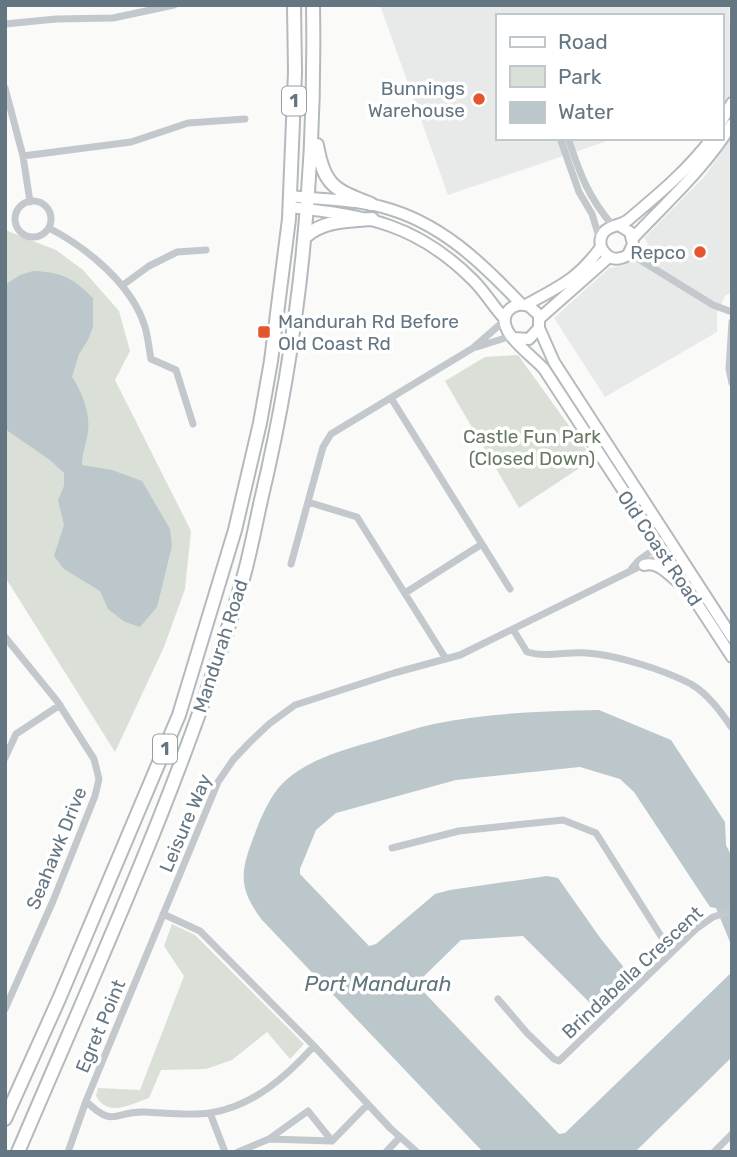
<svg xmlns="http://www.w3.org/2000/svg" width="737" height="1157" font-family="Rubik,sans-serif">
<rect width="100%" height="100%" fill="#fafaf8"/>
<path fill="#e8e9e9" d="M380 5H729L732 99 721 103V16H497V138H616L448 195Z
M732 137V292L725 296 717 314V332L605 397 554 318 609 268 624 265 648 244 644 238 704 177Z"/>
<path fill="#dadfd7" d="M5 230 56 250 83 270 119 311 130 351 115 380 191 531 185 589 164 647 115 752 5 577Z
M518 355 593 459 519 508 445 381 485 357Z
M172 924 195 935 304 1044 290 1059 267 1032 232 1060 206 1069 161 1070 149 1098C131 1104 108 1118 96 1096L98 1088 140 1090 184 976 164 946Z"/>
<path fill="#bbc7cb" d="M33 271C62 272 73 278 93 298V327L88 340 79 354 72 377C83 393 92 418 87 437 85 448 82 454 82 465L112 470 142 481 170 529 172 546 157 607 140 627 125 622 108 609 100 591 64 569 54 556 64 525 58 500 64 486V473L50 460 5 429V285L20 275Z
M599 710 671 740 725 822 726 845 732 857V947L716 908 710 907 634 792 620 779 580 767 456 780 336 813 316 830 300 869V874L369 946 376 944 435 894 450 890 547 876 558 878 601 939 634 980 598 1011 523 936 461 940 418 982V986L559 1134 565 1133 732 972V1057L635 1152H483L262 920C238 888 240 872 254 836 261 817 270 795 285 781 307 761 339 751 367 743 389 737 411 729 434 724 487 713 544 711 599 710Z"/>
<g fill="none" stroke-linecap="round" stroke-linejoin="round">
<g stroke="#b5babe" stroke-width="14">
<path id="primary" d="M721 122 732 103
M291 196C321 200 352 199 382 207 440 222 481 262 521 304
M290 207C367 216 416 223 473 280 485 292 493 306 504 318
M620 226 630 232 633 244 628 255C616 262 607 259 601 247 600 241 600 237 604 232 610 225 620 226 628 220 659 194 688 170 712 138
M633 238C668 201 705 168 732 124
M526 305C560 286 577 280 601 247
M540 318 609 257
M539 328 554 362 732 637
M514 338 529 339 539 328V315L529 306C521 304 514 304 508 311 493 330 532 355 544 369L732 657
M644 565C658 561 668 574 678 582"/>
</g>
<g stroke="#b4b9bd" stroke-width="16">
<path id="trunk" d="M317 145C324 186 335 190 371 204
M305 237C323 220 349 221 372 219
M5 1119 59 999 179 715 235 530 260 423 271 361 289 219 295 72 294 5
M18 1152C98 964 185 777 242 582 250 555 255 527 261 500 300 337 316 172 313 5"/>
</g>
<path stroke="#c3c8cc" stroke-width="7" d="M5 24 56 19 113 18 174 5
M5 88 23 156 30 202
M560 138 579 192 592 214 600 240
M568 138C580 174 588 197 613 226
M23 156 131 142 188 123 245 119
M15 219a18 18 0 1 1 36 0a18 18 0 1 1-36 0Z
M49 228C87 248 132 284 145 327 148 337 149 349 151 359L176 370 193 424
M629 253 713 305 732 312
M123 285 149 266 177 252 206 250
M732 322 729 369 732 383
M477 347 511 336
M391 398 510 589
M308 502 357 517 446 659
M291 564 323 447 331 434 473 348 504 321
M632 568 639 560 667 540
M405 593 482 544
M514 631 527 652C547 658 567 651 587 653 617 655 664 670 691 684 708 694 721 712 732 728
M5 637 57 701 94 759 99 779 95 796 53 901 5 1009
M5 758 16 734 60 705
M392 848 459 831 563 820 596 833 671 952
M163 914 200 931 314 1046 390 1128 417 1152
M498 999 527 1033 554 1059 559 1061 696 929 713 917 732 911
M86 1101C115 1130 115 1110 145 1112 167 1113 189 1116 210 1113 253 1106 286 1077 314 1046
M210 1113 225 1152
M269 1139 308 1111 332 1141
M68 1152 86 1101 218 782 233 760 250 742 269 724 295 705 394 673 460 655 667 553
M238 1152 269 1139 332 1141 368 1104
M386 1152 400 1137
M714 1152 732 1134"/>
<use href="#primary" stroke="#fff" stroke-width="10"/>
<use href="#trunk" stroke="#fff" stroke-width="12"/>
</g>
<g fill="#e4572e" stroke="#fff" stroke-width="2.5">
<circle cx="479" cy="99" r="7"/>
<circle cx="700" cy="252" r="7"/>
<rect x="257" y="325" width="14" height="14" rx="3.5"/>
</g>
<g text-anchor="middle" stroke-width="7" stroke-linejoin="round" paint-order="stroke">
<g fill="#fff" stroke="#939fa8" stroke-width="2">
<rect x="282" y="86.5" width="24" height="29" rx="5"/>
<rect x="153" y="734.5" width="24" height="29" rx="5"/>
</g>
<g font-size="18" font-weight="bold" fill="#657683">
<text x="294" y="107">1</text>
<text x="165" y="755">1</text>
</g>
<g font-size="19" fill="#657683" stroke="#fff" text-anchor="end">
<text x="465" y="95">Bunnings<tspan x="465" dy="22">Warehouse</tspan></text>
<text x="686" y="259">Repco</text>
<text x="278" y="328" text-anchor="start">Mandurah Rd Before<tspan x="278" dy="22">Old Coast Rd</tspan></text>
</g>
<g font-size="19" fill="#687a64" stroke="#fff">
<text x="532" y="443">Castle Fun Park<tspan x="532" dy="22">(Closed Down)</tspan></text>
</g>
<g font-size="19" fill="#657683" stroke="#fff">
<text transform="translate(660 548) rotate(56)" y="7">Old Coast Road</text>
<text transform="translate(220 646) rotate(-72)" y="7">Mandurah Road</text>
<text transform="translate(185 823) rotate(-67)" y="7">Leisure Way</text>
<text transform="translate(56 848) rotate(-68)" y="7">Seahawk Drive</text>
<text transform="translate(632 972) rotate(-43)" y="7">Brindabella Crescent</text>
<text transform="translate(100 1026) rotate(-67)" y="7">Egret Point</text>
</g>
<g font-size="21" font-style="italic" fill="#60757c" stroke="#fff">
<text x="378" y="991">Port Mandurah</text>
</g>
</g>
<rect width="737" height="1157" fill="none" stroke="#657683" stroke-width="14"/>
<rect x="496" y="14" width="228" height="126" fill="#ffffff" stroke="#c1c8cd" stroke-width="2"/>
<rect x="510" y="37" width="35" height="10" fill="#ffffff" stroke="#c1c8cd" stroke-width="2"/>
<text x="558" y="49" font-size="21" fill="#657683">Road</text>
<rect x="510" y="66" width="35" height="21" fill="#dadfd7" stroke="#c1c8cd" stroke-width="2"/>
<text x="558" y="84" font-size="21" fill="#657683">Park</text>
<rect x="510" y="102" width="35" height="21" fill="#bbc7cb" stroke="#c1c8cd" stroke-width="2"/>
<text x="558" y="119" font-size="21" fill="#657683">Water</text>
</svg>
